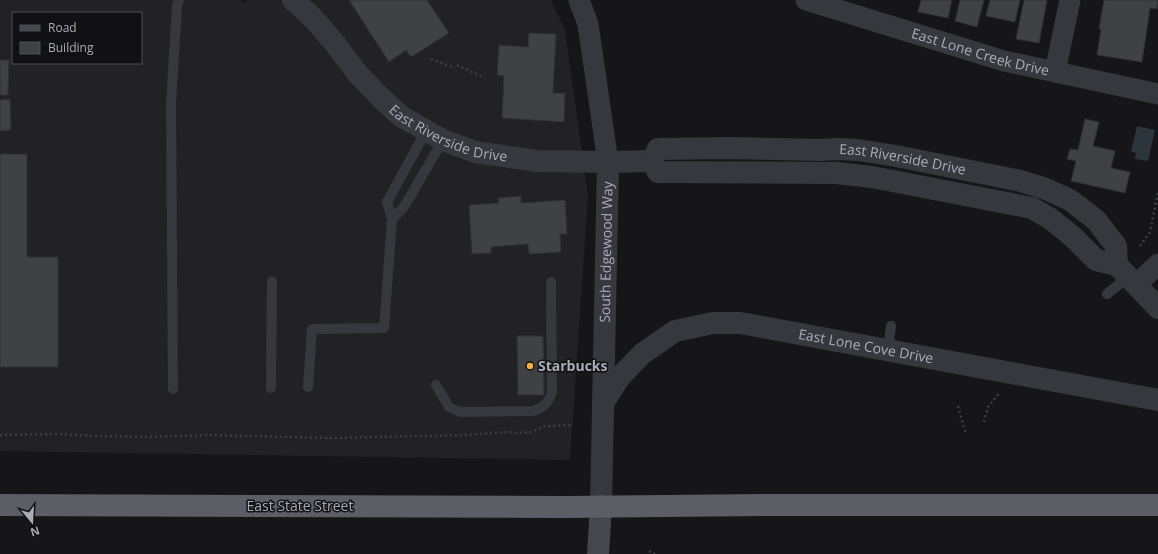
<svg xmlns="http://www.w3.org/2000/svg" width="1158" height="554" font-family="'Open Sans',sans-serif">
<rect width="100%" height="100%" fill="#161618"/>
<path fill="#222225" fill-rule="evenodd" d="M0 0H239L246 3 247 0H551L565 30 588 196 570 460 0 451ZM13 13H141V63H13Z"/>
<path fill="#2c353c" d="M1137 126 1155 130 1148 161 1135 159 1136 153 1131 152Z"/>
<path fill="#404145" stroke="#303034" d="M349 0H427L449 33 411 57 406 50 389 62Z
M921 0H952L948 18 918 12Z
M960 0H984L977 27 955 21Z
M990 0H1020L1015 22 986 16Z
M1024 0H1047L1039 43 1016 39Z
M1104 0H1158L1157 9 1150 8 1142 62 1097 55 1101 29H1099Z
M529 33 556 34 553 93H565L564 122 502 118 504 76 497 75 499 45 528 47Z
M0 60H9L8 95H0Z
M10 99 11 130 0 131V100Z
M1085 119 1099 122 1093 146 1115 151 1111 168 1130 172 1125 193 1071 181 1076 161 1067 159 1070 149 1078 150Z
M0 154H27V257H58V367H0Z
M521 196V203L565 200 567 234H560L561 252 529 254 528 244 491 247V253L472 254 469 205 499 203 498 198Z
M517 336H543L544 395H518Z"/>
<g fill="none" stroke-linecap="round" stroke-linejoin="round">
<path stroke="#3d3f44" stroke-width="2.5" stroke-dasharray="2 3" stroke-linecap="butt" d="M431 59 455 68
M457 65 485 78
M1140 246 1150 232 1158 192
M958 406 966 434
M984 422 988 407 1000 392
M0 435 57 434 95 436 148 437 210 435 329 438 465 435 507 432 519 433 532 432 542 427 550 426 571 425
M649 551 655 554"/>
<path stroke="#37383d" stroke-width="10" d="M392 219 404 207 443 140
M1107 294 1128 277
M888 350 891 326
M436 385 449 407 460 412 534 411C545 406 548 404 552 392L551 282
M308 387 312 329 384 328 392 219 387 202 426 131
M271 388 272 281
M173 389 171 104 177 5 179 0"/>
<g stroke="#37383d" stroke-width="21">
<path d="M579 0 588 24 608 162"/>
<path id="s1" d="M806 0 1004 61 1158 94"/>
<path d="M1055 72 1070 0"/>
<path d="M1136 285 1158 264"/>
</g>
<g stroke="#37383d" stroke-width="22">
<path id="s2" d="M293 0 312 17 333 41 357 73 381 98 402 117 443 140 475 152 537 161 608 162 652 161"/>
<path d="M652 161 658 172 836 173 872 177 1032 208 1051 219 1073 237 1096 260 1117 265 1158 308"/>
<path id="s3" d="M652 161 658 149 727 148 819 150 839 149 858 150 896 156 1021 181 1046 189 1070 200 1096 220 1116 246 1117 265"/>
<path id="s4" d="M603 403 619 378 642 354 675 331 713 323H740L1158 400"/>
<path id="s5" d="M601 506 608 162"/>
</g>
<path stroke="#45474d" stroke-width="22" d="M598 554 601 506"/>
<path stroke="#5b5e65" stroke-width="22" d="M0 505 564 507 771 505H1158"/>
</g>
<circle fill="#f2b134" stroke="#111113" stroke-width="1.5" cx="530" cy="366" r="4"/>
<g text-anchor="middle" stroke-width="3" stroke-linejoin="round" paint-order="stroke">
<g font-size="14" fill="#a8adb8" stroke="#111113">
<text dy="5" stroke="none"><textPath href="#s1" startOffset="182">East Lone Creek Drive</textPath></text>
<text dy="5" stroke="none"><textPath href="#s2" startOffset="210">East Riverside Drive</textPath></text>
<text dy="5" stroke="none"><textPath href="#s3" startOffset="259">East Riverside Drive</textPath></text>
<text dy="5" stroke="none"><textPath href="#s5" startOffset="254">South Edgewood Way</textPath></text>
<text dy="5" stroke="none"><textPath href="#s4" startOffset="297">East Lone Cove Drive</textPath></text>
<text x="300" y="511">East State Street</text>
</g>
<g font-size="14" font-weight="bold" fill="#a8adb8" stroke="#111113" text-anchor="start">
<text x="538" y="371">Starbucks</text>
</g>
</g>
<rect x="12" y="12" width="130" height="52" fill="#111113" stroke="#4d4f55"/>
<rect x="20" y="25" width="20" height="6" fill="#45474d" stroke="#4d4f55"/>
<text x="48" y="32" font-size="12" fill="#a8adb8">Road</text>
<rect x="20" y="42" width="20" height="12" fill="#404145" stroke="#4d4f55"/>
<text x="48" y="52" font-size="12" fill="#a8adb8">Building</text>
<g transform="translate(32 522) rotate(162)" stroke="#111113" stroke-width="3" paint-order="stroke">
<path d="M0-3L7 15L0 10L-7 15Z" fill="#a8adb8"/>
<text y="-6" font-size="11" font-weight="bold" text-anchor="middle" fill="#a8adb8">N</text>
</g>
</svg>
